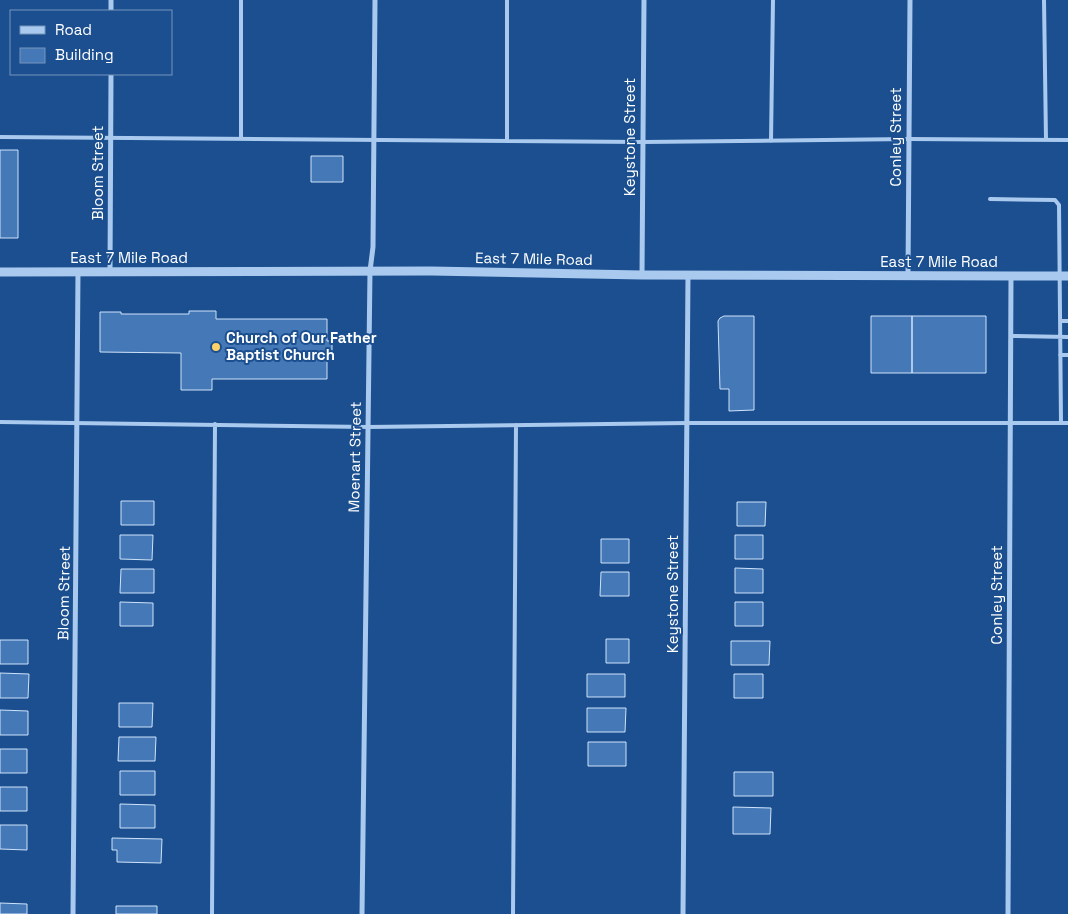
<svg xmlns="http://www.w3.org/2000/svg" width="1068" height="914" font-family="'Space Grotesk',sans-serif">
<rect width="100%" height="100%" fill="#1b4f8f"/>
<path fill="#4478b7" stroke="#cfe3fa" d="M0 150H18V238H0Z
M311 156H343V182H311Z
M189 311H216V319H327V341H332V359H327V379H212V390H181V353L100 352V312H121V314H189Z
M724 316H754V410L729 411V389H720L718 321 720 318Z
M871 316H912V373H871Z
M912 316H986V373H912Z
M121 501H154V525H121Z
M737 502H766L765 526H737Z
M120 535H153L152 560 120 559Z
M735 535H763V559H735Z
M601 539H629V563H601Z
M735 568 763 569V593H735Z
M121 569H154V593H120Z
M601 572H629V596H600Z
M120 602 153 603V626H120Z
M735 602H763V626H735Z
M606 639H629V663H606Z
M0 640H28V664H0Z
M731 641H770L769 665H731Z
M0 673 29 674 28 698H0Z
M587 674H625V697H587Z
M734 674H763V698H734Z
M119 703H153L152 727H119Z
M587 708H626L625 732H587Z
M0 710 28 711V735H0Z
M119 737H156L155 761H118Z
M588 742H626V766H588Z
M0 749H27V773H0Z
M120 771H155V795H120Z
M734 772H773V796H734Z
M0 787H27V811H0Z
M120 804 155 805V828H120Z
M733 807 771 808 770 834H733Z
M0 825H27V850L0 849Z
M112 838 162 839 161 863 117 862V850H112Z
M0 903 27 904V914H0Z
M116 906H157V914H116Z"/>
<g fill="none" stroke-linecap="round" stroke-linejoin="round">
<path stroke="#a9c9ee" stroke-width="4" d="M1044 0 1046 140
M0 137 643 142 909 139 1068 140
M241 139V0
M507 141V0
M771 141 773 0
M990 199 1055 200 1059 205 1061 423
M1060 321H1068
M1011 336 1068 337
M1060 355H1068
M0 422 368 427 687 423H1068
M212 914 215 424
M513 914 516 425"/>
<path stroke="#a9c9ee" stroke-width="5" d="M111 11V0
M110 272 111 74
M642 275 644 0
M908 275 910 0
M73 914 78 272
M362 914 370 271 373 247 375 0
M683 914 688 275
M1008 914 1011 276"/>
<path stroke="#a9c9ee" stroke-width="9" d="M0 272 431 271 642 275 1068 276"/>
</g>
<circle fill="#ffd166" stroke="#1b4f8f" stroke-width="2" cx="216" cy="347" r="5"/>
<g text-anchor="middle" stroke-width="4" stroke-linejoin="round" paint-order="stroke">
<g font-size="15" fill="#fff" stroke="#1b4f8f">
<text transform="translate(630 137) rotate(-90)" y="5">Keystone Street</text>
<text transform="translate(896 137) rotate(-90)" y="5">Conley Street</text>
<text transform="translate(98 173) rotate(-90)" y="5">Bloom Street</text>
<text x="129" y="263">East 7 Mile Road</text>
<text transform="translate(534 259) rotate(1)" y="5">East 7 Mile Road</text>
<text x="939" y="267">East 7 Mile Road</text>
<text transform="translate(355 457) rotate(-89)" y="5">Moenart Street</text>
<text transform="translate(64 593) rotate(-89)" y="5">Bloom Street</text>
<text transform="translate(673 594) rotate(-90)" y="5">Keystone Street</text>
<text transform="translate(997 595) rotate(-90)" y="5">Conley Street</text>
</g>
<g font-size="15" font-weight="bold" fill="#fff" stroke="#1b4f8f" text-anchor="start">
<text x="226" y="343">Church of Our Father<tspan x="226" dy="17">Baptist Church</tspan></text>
</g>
</g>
<rect x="10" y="10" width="162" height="65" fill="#1b4f8f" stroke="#7695bc"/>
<rect x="20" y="26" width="25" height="8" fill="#a9c9ee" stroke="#7695bc"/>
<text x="55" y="35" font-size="15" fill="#ffffff">Road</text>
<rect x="20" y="48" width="25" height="15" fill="#4478b7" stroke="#7695bc"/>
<text x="55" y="60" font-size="15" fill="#ffffff">Building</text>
</svg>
